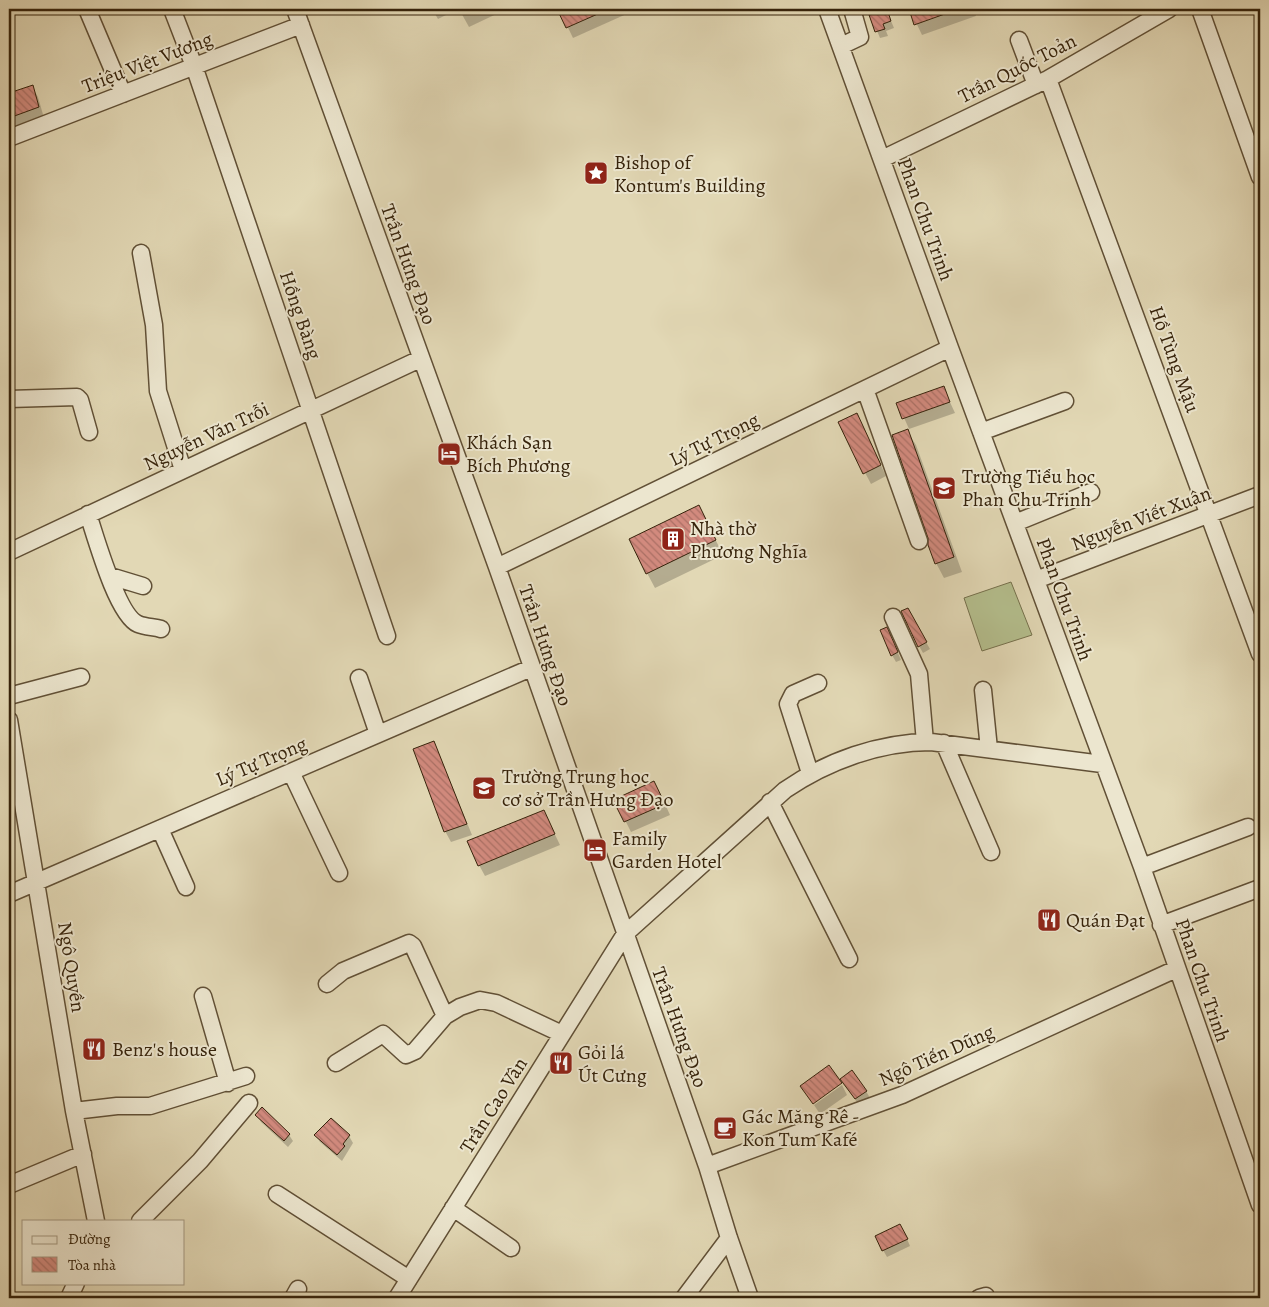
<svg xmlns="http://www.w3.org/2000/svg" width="1269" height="1307" font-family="Alegreya,serif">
<defs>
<pattern id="building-back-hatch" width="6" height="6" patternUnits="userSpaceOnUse" patternTransform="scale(1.25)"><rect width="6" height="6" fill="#d28a7e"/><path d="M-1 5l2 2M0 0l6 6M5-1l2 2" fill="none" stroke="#ab7065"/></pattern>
</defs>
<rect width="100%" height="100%" fill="#e2d8b5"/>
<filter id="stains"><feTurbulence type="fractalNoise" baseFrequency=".004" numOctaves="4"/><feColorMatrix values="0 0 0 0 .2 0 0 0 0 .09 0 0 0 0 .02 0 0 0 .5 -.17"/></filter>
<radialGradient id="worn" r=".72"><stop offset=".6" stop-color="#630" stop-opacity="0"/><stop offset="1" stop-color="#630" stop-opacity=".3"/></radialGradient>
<path fill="#b4be8d" stroke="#75704c" d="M1011 582 1032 635 982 651 964 598Z"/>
<path fill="#0003" d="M432 9H453L454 11 438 19Z
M459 9H507L469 27Z
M559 9H630L631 12 573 38Z
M876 9H886L894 28 886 31 888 36 880 38 869 11Z
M973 9 976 16 922 35 910 10Z
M32 87 38 97 44 118 9 130V94Z
M943 387 955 413 909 429 898 404Z
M839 423 862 425 886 476 871 484Z
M907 431 916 445 962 572 944 578 936 563Z
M699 506 723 555 655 588 647 573Z
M907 609 930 649 923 653 919 646Z
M890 635 901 660 896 662 892 655Z
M434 742 472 835 451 842 445 831Z
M660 793 670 815 631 832 615 800Z
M544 812 560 845 485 876 479 865Z
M842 1085 847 1095 820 1114 814 1105Z
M846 1086 866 1091 870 1098 859 1105Z
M257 1115 289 1135 293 1141 288 1147 261 1122Z
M316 1135 349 1136 353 1143 342 1161 320 1142Z
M904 1232 910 1246 887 1257 883 1250Z"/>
<path fill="url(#building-back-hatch)" stroke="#36230b" d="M557 9H609L566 28Z
M867 9H887L891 21 883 24 885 29 875 32Z
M909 9H956V10L914 25Z
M33 85 39 107 9 118V93Z
M944 386 950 402 902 419 896 403Z
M857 413 881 465 863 474 838 422Z
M908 429 954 557 935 564 928 545V538L892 435Z
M699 505 716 540 646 574 629 539Z
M908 608 927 642 918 647 901 611Z
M887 627 898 652 891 656 880 630Z
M434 741 467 824 444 832 413 749Z
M654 781 665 804 624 822 613 800Z
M544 810 555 834 478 866 467 841Z
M829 1065 842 1083 813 1104 800 1086Z
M852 1070 867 1091 855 1099 840 1079Z
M262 1107 290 1134 284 1141 255 1115Z
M331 1118 350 1135 343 1144 345 1146 337 1155 314 1135Z
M900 1224 908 1239 882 1251 875 1236Z"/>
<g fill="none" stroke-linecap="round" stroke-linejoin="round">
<g stroke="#615036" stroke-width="19">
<path id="minor" d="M87 9 123 94
M172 9 194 66 387 636
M295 9 497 567 707 1166 729 1238 750 1298
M827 9 950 348 1142 867 1260 1205
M1200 9 1260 177
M1019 40 1036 85
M841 46 860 37 852 9
M1048 79 1260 654
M9 138 301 25
M882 159 1048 79 1169 9
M141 253 154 325 158 391 183 470
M865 389 919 541
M9 399 77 397 80 400 89 432
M981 432 1065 401
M88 514C96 538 117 615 138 624 145 627 154 627 161 629
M1015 523 1091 492
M9 552 420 359
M497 567 950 348
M110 576 143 586
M1036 580 1260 495
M893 617 919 674 925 742
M359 678 378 734
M983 690 989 749
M9 696 81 677
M9 720 74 1111 96 1221
M944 743 991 852
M291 772 339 873
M810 773 788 704 793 694 818 683
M770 802 849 959
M160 829 186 887
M1142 867 1248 827
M9 894 531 668
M1161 925 1260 888
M327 984 343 971 409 943 413 946 445 1016
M203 996 228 1083
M336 1063 383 1034 406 1055 415 1051 445 1016 460 1007 480 1000 496 1003 562 1034
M74 1111 117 1106H150L246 1076
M707 1166 902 1095 1176 969
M9 1185 83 1154
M277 1194 409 1279
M453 1208 511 1248
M140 1221 200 1161 249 1103
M69 1298 76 1283
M293 1298 298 1289
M397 1298 625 934 785 790C827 761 880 742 931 742L1102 764
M684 1298 729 1238
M979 1298 986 1296"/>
</g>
<use href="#minor" stroke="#ece6cf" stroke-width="16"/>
</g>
<defs>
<g id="sight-square" transform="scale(1.25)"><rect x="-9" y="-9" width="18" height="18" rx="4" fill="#8f2418" stroke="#ece6cf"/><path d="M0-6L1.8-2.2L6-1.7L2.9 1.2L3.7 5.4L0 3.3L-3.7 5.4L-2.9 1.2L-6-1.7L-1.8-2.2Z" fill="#fff"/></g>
<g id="hotel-square" transform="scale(1.25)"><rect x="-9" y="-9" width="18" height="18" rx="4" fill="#8f2418" stroke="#ece6cf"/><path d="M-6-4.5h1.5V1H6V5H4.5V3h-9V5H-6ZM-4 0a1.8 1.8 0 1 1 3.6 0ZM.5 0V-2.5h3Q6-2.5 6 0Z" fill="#fff"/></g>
<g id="school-square" transform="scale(1.25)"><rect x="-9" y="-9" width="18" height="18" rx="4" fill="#8f2418" stroke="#ece6cf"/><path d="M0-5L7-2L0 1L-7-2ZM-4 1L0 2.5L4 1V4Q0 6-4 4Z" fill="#fff"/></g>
<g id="building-square" transform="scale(1.25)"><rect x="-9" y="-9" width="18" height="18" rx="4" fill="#8f2418" stroke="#ece6cf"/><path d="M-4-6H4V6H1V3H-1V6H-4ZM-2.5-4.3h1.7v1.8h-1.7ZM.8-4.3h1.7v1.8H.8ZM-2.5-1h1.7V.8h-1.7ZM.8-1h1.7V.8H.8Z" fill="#fff"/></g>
<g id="restaurant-square" transform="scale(1.25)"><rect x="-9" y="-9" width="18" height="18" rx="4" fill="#8f2418" stroke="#ece6cf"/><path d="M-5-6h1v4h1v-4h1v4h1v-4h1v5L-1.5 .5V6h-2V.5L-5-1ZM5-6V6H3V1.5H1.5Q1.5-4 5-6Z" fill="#fff"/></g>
<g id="cafe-square" transform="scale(1.25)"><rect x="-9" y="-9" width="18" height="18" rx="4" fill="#8f2418" stroke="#ece6cf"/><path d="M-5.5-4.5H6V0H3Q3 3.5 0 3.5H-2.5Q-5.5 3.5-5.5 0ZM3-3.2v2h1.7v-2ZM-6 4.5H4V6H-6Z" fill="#fff"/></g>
</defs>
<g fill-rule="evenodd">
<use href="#sight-square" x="596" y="173"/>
<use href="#hotel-square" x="449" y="454"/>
<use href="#school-square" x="944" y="488"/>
<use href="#building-square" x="673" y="539"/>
<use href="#school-square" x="484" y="788"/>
<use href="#hotel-square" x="595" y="850"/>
<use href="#restaurant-square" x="1049" y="920"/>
<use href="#restaurant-square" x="94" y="1049"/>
<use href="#restaurant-square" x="561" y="1063"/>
<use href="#cafe-square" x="725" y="1128"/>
</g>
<g text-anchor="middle" stroke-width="4" stroke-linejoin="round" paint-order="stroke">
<g font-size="20" fill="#36230b" stroke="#ece6cf">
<text transform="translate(147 62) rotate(-21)" y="7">Triệu Việt Vương</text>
<text transform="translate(1017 68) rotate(-27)" y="7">Trần Quốc Toản</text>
<text transform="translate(926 219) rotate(70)" y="7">Phan Chu Trinh</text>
<text transform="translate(409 264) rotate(70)" y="7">Trần Hưng Đạo</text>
<text transform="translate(301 315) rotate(71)" y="7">Hồng Bàng</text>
<text transform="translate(1175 359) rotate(70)" y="7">Hồ Tùng Mậu</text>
<text transform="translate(206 436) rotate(-25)" y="7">Nguyễn Văn Trỗi</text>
<text transform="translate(714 439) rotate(-26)" y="7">Lý Tự Trọng</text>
<text transform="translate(1141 518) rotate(-21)" y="7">Nguyễn Viết Xuân</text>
<text transform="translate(1065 599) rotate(70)" y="7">Phan Chu Trinh</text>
<text transform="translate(546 645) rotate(71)" y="7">Trần Hưng Đạo</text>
<text transform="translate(261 761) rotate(-23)" y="7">Lý Tự Trọng</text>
<text transform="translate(72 967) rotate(81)" y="7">Ngô Quyền</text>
<text transform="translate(1203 980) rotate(71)" y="7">Phan Chu Trinh</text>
<text transform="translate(680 1027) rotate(70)" y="7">Trần Hưng Đạo</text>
<text transform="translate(936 1055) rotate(-24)" y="7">Ngô Tiến Dũng</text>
<text transform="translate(493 1105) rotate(-58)" y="7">Trần Cao Vân</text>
</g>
<g font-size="20" fill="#36230b" stroke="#ece6cf" text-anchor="start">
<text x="614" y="169">Bishop of<tspan x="614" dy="23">Kontum's Building</tspan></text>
<text x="466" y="449">Khách Sạn<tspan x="466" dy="23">Bích Phương</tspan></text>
<text x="962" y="483">Trường Tiểu học<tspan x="962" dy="23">Phan Chu Trinh</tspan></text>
<text x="690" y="535">Nhà thờ<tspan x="690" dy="23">Phương Nghĩa</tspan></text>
<text x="502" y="783">Trường Trung học<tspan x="502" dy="23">cơ sở Trần Hưng Đạo</tspan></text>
<text x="612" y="845">Family<tspan x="612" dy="23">Garden Hotel</tspan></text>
<text x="1066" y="927">Quán Đạt</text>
<text x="112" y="1056">Benz's house</text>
<text x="578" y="1059">Gỏi lá<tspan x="578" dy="23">Út Cưng</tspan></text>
<text x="742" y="1123">Gác Măng Rê -<tspan x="742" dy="23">Kon Tum Kafé</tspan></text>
</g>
</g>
<rect width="1269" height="1307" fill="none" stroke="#e2d8b5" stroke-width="30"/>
<rect x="10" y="10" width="1249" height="1287" fill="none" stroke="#36230b" stroke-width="2.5"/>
<rect x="15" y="15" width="1239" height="1277" fill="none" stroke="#36230b"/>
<rect x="22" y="1220" width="162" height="65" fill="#ece6cf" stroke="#a39881"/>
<rect x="32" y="1236" width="25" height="8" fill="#ece6cf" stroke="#a39881"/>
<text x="68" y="1244" font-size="15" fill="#36230b">Đường</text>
<rect x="32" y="1257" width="25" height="15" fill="url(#building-back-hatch)" stroke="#a39881"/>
<text x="68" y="1270" font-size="15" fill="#36230b">Tòa nhà</text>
<rect width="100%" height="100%" filter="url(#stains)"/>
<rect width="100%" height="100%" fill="url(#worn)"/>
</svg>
